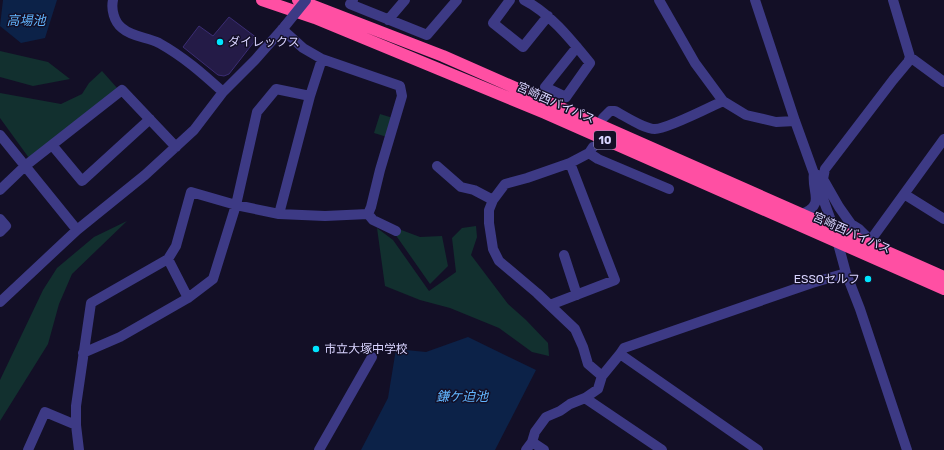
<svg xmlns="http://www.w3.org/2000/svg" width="944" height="450" font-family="Rubik,'Noto Sans JP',sans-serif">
<rect width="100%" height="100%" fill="#130f26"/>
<path fill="#12302f" d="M0 51 48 62 70 79 33 86 0 77Z
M102 71 118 89 29 158 0 118V93L61 104 82 94 89 83Z
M380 114 393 118 387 137 374 133Z
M127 221 72 274 59 304 48 344 0 421V380L43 290 57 268 94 237Z
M476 226 477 237 471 255 508 304 526 320 548 343 549 356 532 352 499 328 450 308 420 300 385 286 377 228 393 240 429 291 456 272 452 238 462 228Z
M396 228 420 237 442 236 448 266 430 284 395 234Z"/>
<path fill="#0c2248" d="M3 0H57L45 38 21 43 0 26Z
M468 337 536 370 495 450H361L388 398 396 349 426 352Z"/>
<path fill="#241b47" stroke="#3b2d73" d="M229 17 257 38 229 74 224 76 218 75 183 47 199 26 213 36Z"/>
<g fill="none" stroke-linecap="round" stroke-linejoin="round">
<path stroke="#3d3a85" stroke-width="10" d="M113 0C111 9 114 22 122 28 132 37 147 37 159 43 184 57 202 73 223 92
M353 0 350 4 427 35 457 0
M510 0 493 23 523 47 548 16
M524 0C550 13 572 41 590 63L566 97 545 87 577 47
M659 0 695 63 723 101 746 115 776 122 795 121
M755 0 795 121 834 229 846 273 860 309 907 450
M893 0 910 57 944 82
M388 20 405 0
M603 118 610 111H615C625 116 644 129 655 129 667 129 710 107 723 101
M0 135 77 230
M52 145 82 181 150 119
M593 147 589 153 570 163 527 178 505 184 493 200 489 210V223L493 249 499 261 537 293 575 329 583 347 588 364 602 376
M589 153 598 159 669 189
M437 166 461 187 474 190 493 200
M823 179 825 169 893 80 908 62 910 57
M0 190 25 166 122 90 176 147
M904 194 944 219
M798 213 802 214C826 204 811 192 814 173L823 179 839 207 851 224 859 229 874 244
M279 214 310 96 322 59
M368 214 373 220 396 231
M0 219 6 226 0 232
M870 241 944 139
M564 255 577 295
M168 259 188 298
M0 302 77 230 145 175 194 130 223 92 255 60 285 26
M550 305 615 280 570 163
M83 353 120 337 188 298 213 279 236 205 257 112 276 89 310 96
M620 354 758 450
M585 398 662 450
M532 442 544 450
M28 450 45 412 76 425
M79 450 76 425V406L91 303 168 259 176 246 191 192 236 205 279 214 325 216 368 214 371 207 380 170 402 96 400 86 322 59 303 48 282 29
M319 450 372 357
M526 450 532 442 535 432 546 417 560 411 570 404 585 398 598 389 602 376 620 354 624 348 812 283 846 273"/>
<path stroke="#ff4fa3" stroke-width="12" d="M262 0 315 18 545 113 944 289
M298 0 443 56 944 277"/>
<path stroke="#3d3a85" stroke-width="10" d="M285 26 306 0"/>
</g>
<g fill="#00e5ff" stroke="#130f26" stroke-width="1.5">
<circle cx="220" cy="42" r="4"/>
<circle cx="868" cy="279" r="4"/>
<circle cx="316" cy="349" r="4"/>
</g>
<g text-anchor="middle" stroke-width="3" stroke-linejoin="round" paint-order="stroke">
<rect fill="#130f26" stroke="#9e99be" stroke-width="1" x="594" y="131" width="22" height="18" rx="3"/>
<g font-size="11" font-weight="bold" fill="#d9d4ff">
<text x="605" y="144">10</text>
</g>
<g font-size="12" fill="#d9d4ff" stroke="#130f26" text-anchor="start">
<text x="228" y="46">ダイレックス</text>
<text x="860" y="283" text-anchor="end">ESSOセルフ</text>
<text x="324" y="353">市立大塚中学校</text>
</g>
<g font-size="12" fill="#d9d4ff" stroke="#130f26">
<text transform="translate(556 103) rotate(24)" y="4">宮崎西バイパス</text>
<text transform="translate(852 233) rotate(24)" y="4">宮崎西バイパス</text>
</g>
<g font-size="13" font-style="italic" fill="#62b6ff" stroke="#130f26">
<text x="26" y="25">高場池</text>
<text x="462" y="401">鎌ケ迫池</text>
</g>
</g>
</svg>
